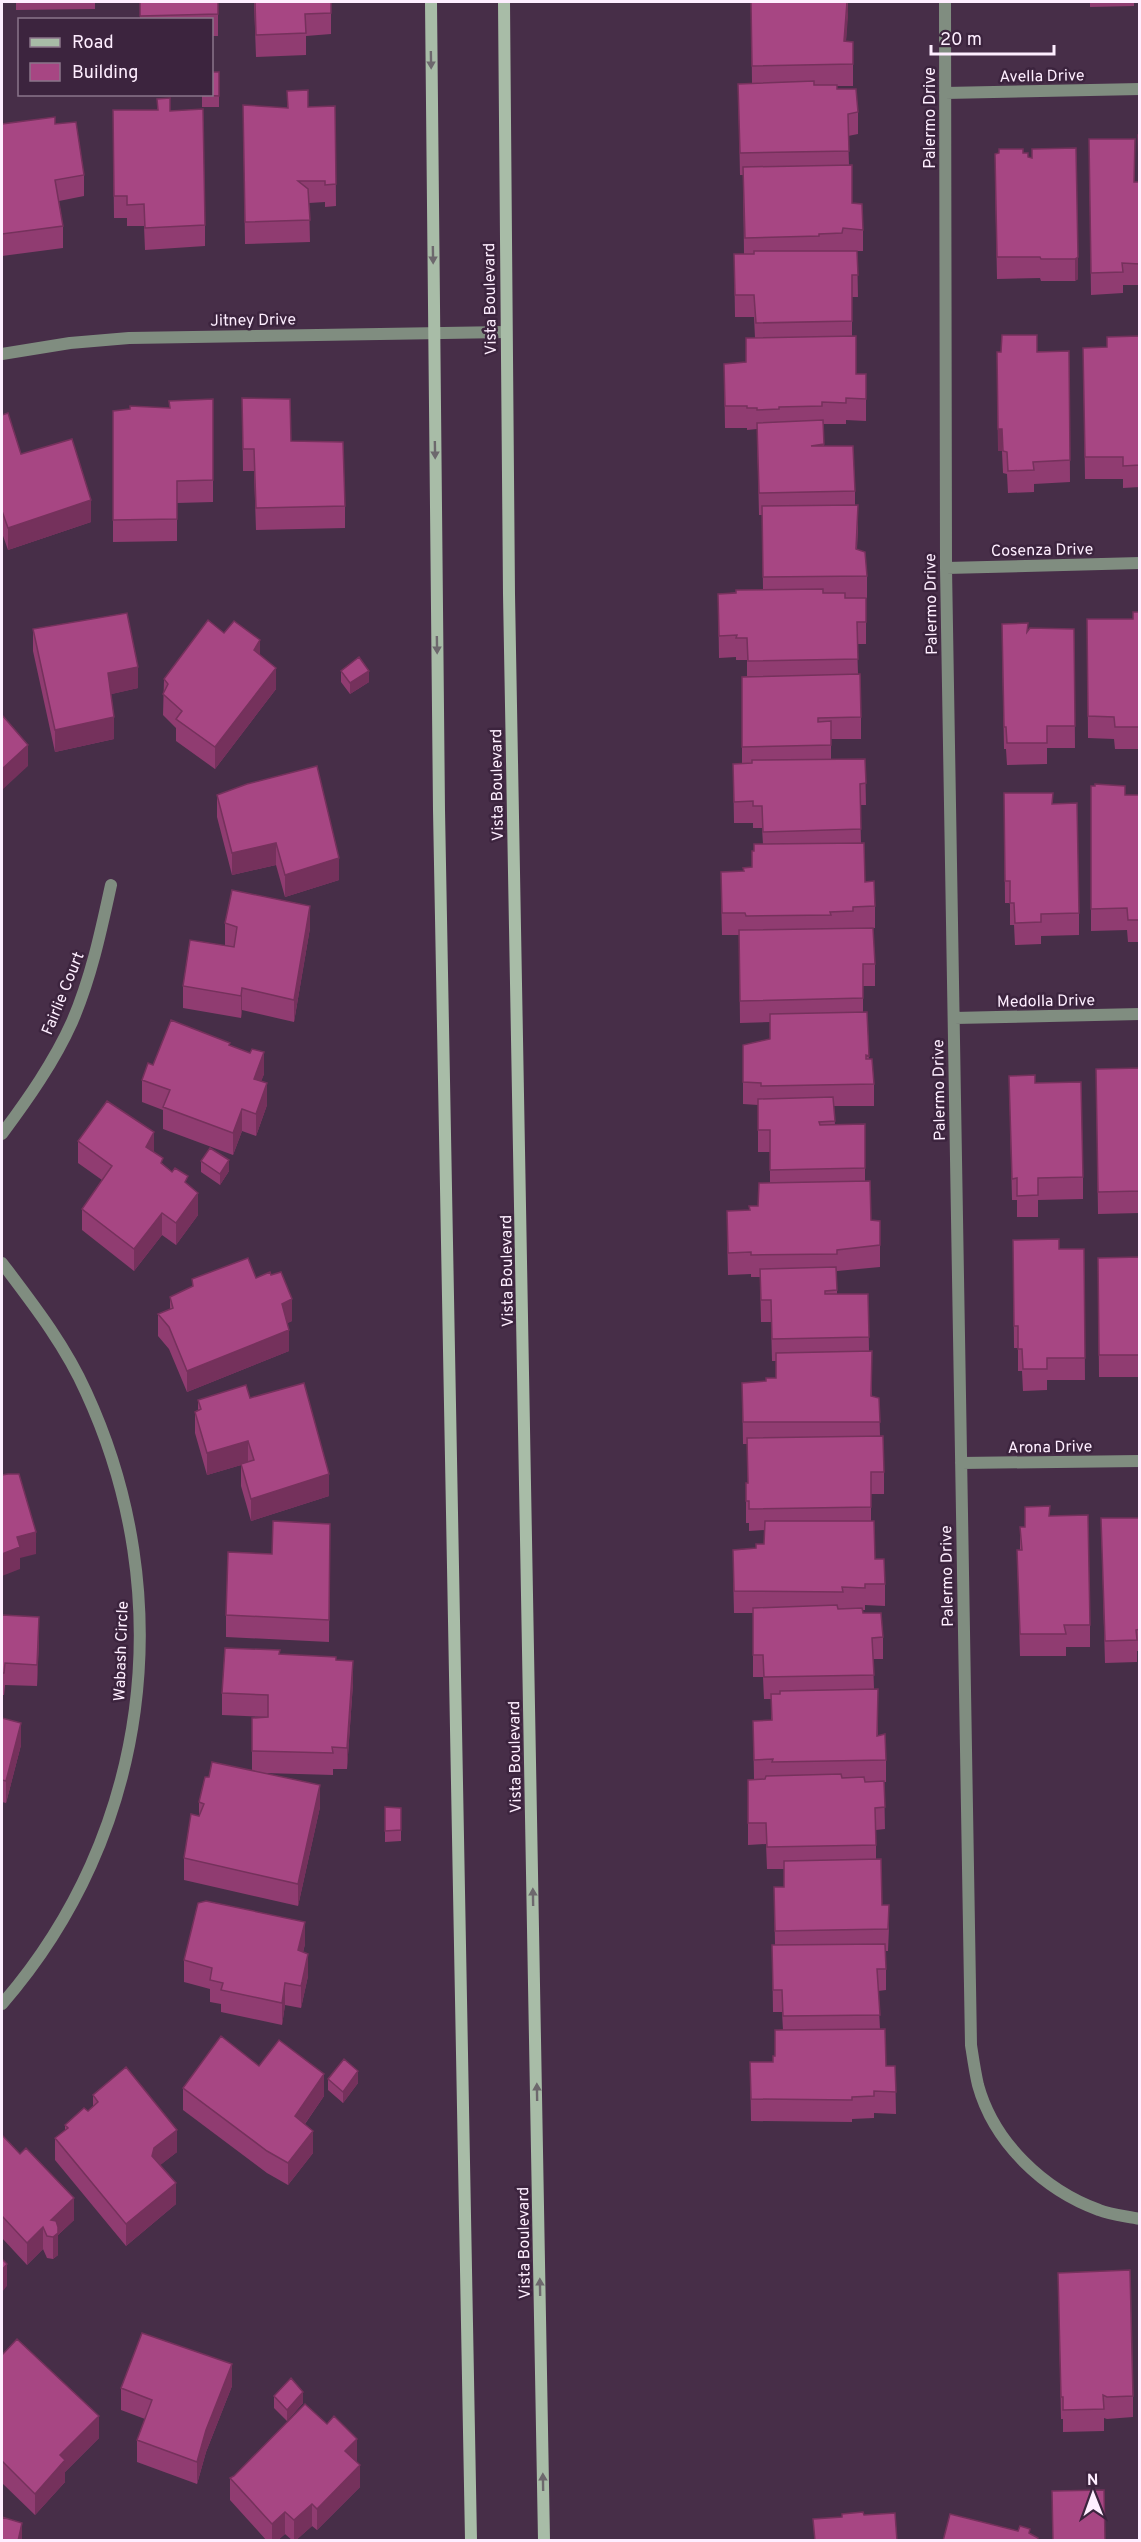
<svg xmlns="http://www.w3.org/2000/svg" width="1141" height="2542" font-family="Overpass,sans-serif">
<rect width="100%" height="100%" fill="#472e48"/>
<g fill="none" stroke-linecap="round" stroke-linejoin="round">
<path stroke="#808d80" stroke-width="12" d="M945 2 946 568 971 2045C973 2058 975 2072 978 2085 994 2143 1044 2190 1099 2210 1111 2215 1126 2216 1140 2219
M945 93 1140 89
M2 354 70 343 129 338 506 332
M946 568 1140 563
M954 1018 1140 1014
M2 1134C28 1099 54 1062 72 1022 91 978 101 931 111 885
M2 1263C33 1304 65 1345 86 1392 180 1596 150 1834 2 2004
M961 1463 1140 1461"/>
<path stroke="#a8bca7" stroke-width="12" d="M431 2 439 810 471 2540
M504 2 509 594 544 2540"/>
</g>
<path fill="#903c71" d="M16 2H95V9L16 10Z
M140 2H218V36H212V20H140Z
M254 2H331V34L306 36V55L256 57Z
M742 2H851V3H848L846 41 853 42V86H837V89L858 112V134L848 136 849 165 852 203 863 230V251H857L858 297H852V336L856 374H866V421L846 420V424H823L824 446 855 491V505L858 527 857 549 867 576V598H866V644H857L858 674 861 717V739H831V759H865L866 805H860L861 843 865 882 875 906V928H872L875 964V986H863V1012L869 1059 874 1084V1106H834L835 1125 865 1124V1181L871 1220 880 1221V1267L837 1271V1294H868L869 1351 872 1373V1396L879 1398 880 1436 884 1472V1494H871V1521L875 1559 885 1584V1606L865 1605V1610H862L863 1613 883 1637V1659H873L874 1689 878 1711V1736L886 1760V1782H884L885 1829 876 1830V1859L882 1905 889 1927 888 1951H886V1990L878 1991 880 2029 886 2066H895L896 2114 874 2113V2118L852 2119V2122L751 2121 750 2062H773L783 2030 782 2012H773L772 1945H775L774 1887H784V1869H767L766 1844 748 1845V1780L754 1779 753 1721 771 1720V1699H764L763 1677H753V1613H734L733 1571V1550L756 1548 764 1544 765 1530 749 1531V1523H746V1483H748L747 1444H743L742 1383 766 1381 776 1378V1361H772L771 1322H761L760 1277H751V1274L728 1275 727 1233V1211L749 1210V1206H758L770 1183V1152H758V1105L743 1104V1067L770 1039V1022L740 1023 739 935H722L721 894V872L743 871V868L752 867V851H754L763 844 762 828H753V823H734L733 764 742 763V677L747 676V660H736V657L719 658 718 594 763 590 762 515H759L757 429 747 430V428H725L724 364 746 363 755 338 754 317H735L734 254H744L743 175H740L738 84 752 83 751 3H742Z
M1090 2H1134V6L1090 7Z
M1138 2H1140V10H1138Z
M219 72V107H202V94Z
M287 91 308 107 335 106 336 206 325 207V202L309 203 310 242 245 244 243 105 287 108Z
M157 99 170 111 205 225V246L145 250 144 226H127V218H114L113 132 157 110Z
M2 124H55L84 175V196L59 201 63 226V248L2 256Z
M1138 135H1140V285H1123V293L1091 295 1089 139 1134 182H1139Z
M1076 148 1078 279 1075 281H1041L1040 278 997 279 995 176 1023 153 1028 157 1032 158V149Z
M1140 336V487L1123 488V479H1085L1083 348 1107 347V337Z
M1069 351 1070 482 1034 484V492L1008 493 1007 474 1003 473 1002 451H998L997 352Z
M242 398 291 441 345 506V528L256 530 254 471H243Z
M213 399V502L177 503V541L113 542V411L169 408Z
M2 415 21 454 91 522 8 550 2 533Z
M1133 612H1140V749H1115L1114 739 1088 738 1087 619H1133Z
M33 629 138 688 111 694 114 739 55 752 33 651Z
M1074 629 1075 748H1047V764L1007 765 1006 749H1004L1002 646 1028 631Z
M224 633 260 655 276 689 215 769 176 741V728L163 715 164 679Z
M341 671 369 682 350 694 341 682Z
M1091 786 1125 795H1140V942H1128L1127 930 1091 931Z
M1004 793 1053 804 1079 913V935L1041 936V944L1015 945 1014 925H1010V903H1005Z
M217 795 339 880 285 897 276 865 232 875 217 817Z
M225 923 310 928 294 1022 242 1010 241 1018 183 1008V986L232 947 225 945Z
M230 1046 264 1074 261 1081 267 1105 256 1136 242 1131 233 1155 163 1129V1110L142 1102V1080L153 1065Z
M1140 1068V1213L1098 1214 1096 1069Z
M1009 1076 1035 1083 1083 1177V1199L1038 1200V1217H1017V1200H1012Z
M78 1141 154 1152 163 1164 188 1185 198 1215 176 1245 162 1235 134 1271 82 1230V1209L102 1180 78 1163Z
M201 1161 229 1171 220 1185 201 1172Z
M1013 1240 1059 1249H1084L1085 1380H1047V1390L1023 1391 1022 1371H1018V1348H1014Z
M1140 1257V1377H1099L1098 1258Z
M271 1275 292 1321 287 1323 289 1351 187 1392 169 1349 158 1336V1314L170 1309V1297L192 1287V1279L256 1278Z
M250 1398 329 1496 251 1521 241 1486V1465L207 1475 195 1433V1412L198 1410V1400Z
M1050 1516 1090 1625V1647H1066V1656H1020L1017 1550H1020V1527H1025Z
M1101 1518H1140V1651H1137V1662L1105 1663Z
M330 1524 329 1642 226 1637V1615L272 1554Z
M2 1615 39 1639 37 1686 5 1685 4 1695H2Z
M280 1654 336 1660 353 1683 347 1769H333V1775L264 1773 320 1807 298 1906 184 1880V1858L199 1816V1802L209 1777 252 1770V1718L268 1717 222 1715V1693Z
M2 1718 21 1745 6 1803 2 1802Z
M385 1807 401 1808V1841L385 1842Z
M305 1944 303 1952 308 1976 301 2008 285 2005 282 2025 221 2012V2004L210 2002V1989L184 1982V1960Z
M259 2066 324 2096 305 2124 313 2153 288 2185 267 2173 183 2110V2088Z
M328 2079 358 2083 343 2103 328 2090Z
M93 2095 177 2152 160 2165 176 2204 126 2246 55 2160V2138L65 2131V2125L88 2111 93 2107Z
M2 2135 74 2220 58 2235V2255L53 2259 47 2258 43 2249 27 2265 2 2238Z
M1058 2273 1133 2396V2417L1107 2419 1104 2418V2431L1063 2432V2419H1061Z
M2 2355 99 2438 65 2472V2482L35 2515 2 2483Z
M232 2386 206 2452 197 2484 137 2462V2440L145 2419 121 2410V2388Z
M274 2396 303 2403 287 2421 274 2408Z
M357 2460 356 2461 360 2487 317 2530 312 2526 295 2541H293L285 2534 277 2541H267L230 2500V2478Z"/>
<path fill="#75315c" d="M848 2V18L844 63V41Z
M1078 257V279L1075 281V259Z
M998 429H1002V451H998Z
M91 500V522L8 550V528Z
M260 640V662L254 650Z
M138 667V688L108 695V673Z
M276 668V689L215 769V747Z
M369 671V682L350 694V683Z
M114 717V739L55 752V730Z
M28 745V766L2 790V769Z
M276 843V865L232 875V853Z
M339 858V880L285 897V875Z
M310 906V928L294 1022V1000Z
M242 988V1010L241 1018V996Z
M264 1052V1074L254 1101V1079Z
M267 1083V1105L256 1136V1114Z
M242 1109V1131L233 1155V1133Z
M154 1132V1154L146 1147Z
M229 1160V1171L220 1185V1174Z
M198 1193V1215L176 1245V1223Z
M162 1213V1235L134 1271V1249Z
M292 1299V1321L282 1326V1304Z
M289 1330V1351L187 1392V1371Z
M248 1441V1463L207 1475V1453Z
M329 1474V1496L251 1521V1499Z
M36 1532V1554L20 1558V1569L2 1576V1554L17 1537Z
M39 1617V1639L37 1686V1665Z
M353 1661V1683L347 1769V1748Z
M21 1723V1745L6 1803V1781Z
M320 1785V1807L298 1906V1884Z
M305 1922V1944L298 1972V1950Z
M308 1954V1976L301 2008V1986Z
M285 1983V2005L282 2025V2003Z
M358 2071V2083L343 2103V2092Z
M324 2074V2096L295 2138V2116Z
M177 2130V2152L154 2170 152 2156 154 2148Z
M313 2131V2153L288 2185V2163Z
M176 2183V2204L126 2246V2224Z
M74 2198V2220L58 2235V2255L53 2259V2237L51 2220Z
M43 2227V2249L27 2265V2243Z
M7 2264V2286L2 2292V2270Z
M232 2364V2386L206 2452 197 2484V2462L206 2430Z
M303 2392V2403L287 2421V2410Z
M99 2416V2438L65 2472V2482L35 2515V2494L60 2455Z
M357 2439V2460L345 2473V2451Z
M360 2465V2487L317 2530V2509Z
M312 2504V2526L295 2541H294V2520Z
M285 2512V2534L277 2541H272V2524Z
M22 2523V2541H18Z"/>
<path fill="#a74683" stroke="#75315c" stroke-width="1.5" d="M140 2H218V14L140 16Z
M255 2H331V13L305 14 306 33 256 35Z
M751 2H847L844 41 853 42V64L752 66Z
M212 72H219V96L202 95V94H212Z
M814 81V85H837V89H856L858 112 848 114 849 151 740 153 738 84Z
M308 90V107L335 106 336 184 325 185V181H298L308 189 310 220 245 222 243 105 288 108 287 91Z
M170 98V111L203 109 205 225 145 228 144 204 127 205V196H114L113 110H158L157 99Z
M55 117V124L76 122 84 175 55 180 63 226 2 234V124Z
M1138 135H1140V161L1139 160Z
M1089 139H1135L1134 182H1140V264L1122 263 1123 272 1091 273Z
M1076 148 1078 257 1075 259H1041L1040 257H997L995 154 999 153V149H1023V153H1028V157L1032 158V149Z
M852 165V203L862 204 863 230 843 228 842 233 819 234V236L745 238 743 167Z
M754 251H857L858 275H852V321L756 323 754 295H735L734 254H754Z
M1002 335H1037V352L1069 351 1070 460 1033 462 1034 470 1008 471 1007 452 1003 451 1002 429H998L997 352H1001Z
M856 336V374H866V399L846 398V403L822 402V406L779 407V409L757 410V408H747V406H725L724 364 746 362V338Z
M1140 336V465L1123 466V457H1085L1083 348 1107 347V337Z
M242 398 290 399 291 441 343 442 345 506 256 508 254 449H243Z
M213 399V480L177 481V519L113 520V411L130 409V406L170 408 169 401Z
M8 413 21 454 72 439 91 500 8 528 2 511V415Z
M823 420 824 444 811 446H853L855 491 759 493 757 423Z
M858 505 856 549 865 552 867 576 763 577 762 506Z
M823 589V593H845V598H866V622H857L858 659 748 661 747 638H736L737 635 719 636 718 594 736 593V590Z
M1133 612H1140V727H1115L1114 717 1088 716 1087 619H1133Z
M127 613 138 667 108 673 114 717 55 730 33 629Z
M208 620 224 633 234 621 260 640 254 650 276 668 215 747 176 719 182 711 163 694 168 684 164 679Z
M1028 623 1027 632 1030 628 1074 629 1075 726H1047V743H1007L1006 727H1004L1002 624Z
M359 657 369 671 350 683 341 671Z
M860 674 861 717 818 718V722L831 721V745L742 747V677Z
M2 715 28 745 2 769Z
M865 759 866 783 860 784 861 829 763 832 762 806H753V801L734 802 733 764 752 763V760Z
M317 766 339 858 285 875 276 843 232 853 217 795 247 784Z
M1095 784 1125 786V795H1140V920H1128L1127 908 1091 909V786H1095Z
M1004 793H1053L1052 804 1077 803 1079 913 1041 914V922L1015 923 1014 903H1010V881H1005Z
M864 843 865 882 874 881 875 906 853 907V911L830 912 831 915 746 916 745 913H722L721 872 744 871 743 868 752 867V851H754V844Z
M232 890 310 906 294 1000 242 988 241 996 183 986 190 940 234 947 237 927 225 923Z
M873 928 875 964H863V998L740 1001 739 930Z
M867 1012 869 1056 866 1055V1059H872L874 1084 761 1086V1083L743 1082V1045L770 1039V1014Z
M171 1020 230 1043 229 1045 250 1053 252 1049 264 1052 254 1079 267 1083 256 1114 242 1109 233 1133 163 1107 170 1090 142 1080 148 1063 153 1065Z
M1140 1068V1191L1098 1192 1096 1069Z
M1035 1075V1083L1081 1082 1083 1177 1038 1178V1195L1017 1196V1178L1012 1179 1009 1076Z
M833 1097 835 1121 819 1122 820 1125 865 1124V1168L770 1170V1130H758V1099Z
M107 1101 154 1132 146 1147 163 1158 161 1163 172 1172 175 1168 188 1176 185 1182 198 1193 176 1223 162 1213 134 1249 82 1209 112 1166 78 1141Z
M210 1148 229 1160 220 1174 201 1161Z
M870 1181 871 1220 880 1221V1245L837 1250V1254L751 1255V1252L728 1253 727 1211 750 1210 749 1206H758L759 1183Z
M1059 1239V1249H1084L1085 1358H1047V1369H1023L1022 1349H1018V1326H1014L1013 1240Z
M1140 1257V1355H1099L1098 1258Z
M248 1258 256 1278 270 1272 271 1275 281 1272 292 1299 282 1304 289 1330 187 1371 169 1327 158 1314 173 1308 170 1297 193 1286 192 1279Z
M836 1267 837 1290 825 1291V1294H868L869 1337 772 1339 771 1300H761L760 1269Z
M872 1351 871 1396 879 1398 880 1422H743L742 1383 766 1381V1378H776V1353Z
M304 1383 329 1474 251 1499 241 1464 254 1460 248 1441 207 1453 195 1412 201 1409 198 1400 246 1385 250 1398Z
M883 1436 884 1472H871V1507L749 1509V1501H746V1483H748L747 1438Z
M8 1474H19L36 1532 17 1537 20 1547 2 1554V1475Z
M1050 1506 1049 1516 1088 1515 1090 1625H1064L1066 1634H1020L1017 1550H1022L1020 1527H1025V1507Z
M1101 1518H1140V1629L1136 1630 1137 1640 1105 1641Z
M273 1521 330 1524 329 1620 226 1615 228 1552 272 1554Z
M765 1521H874L875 1559H884L885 1584H865V1588L842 1587 843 1592 734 1591 733 1550 756 1548V1544H764Z
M837 1605 838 1609 862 1608 863 1613H881L883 1637 872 1638 874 1675 764 1677 763 1655H753V1608Z
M2 1615 39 1617 37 1665 5 1663 4 1673H2Z
M225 1648 280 1650 279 1654 336 1657V1660L353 1661 347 1748 332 1747 333 1753 252 1751V1718L268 1717V1695L222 1693Z
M878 1689 877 1736 885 1734 886 1760 772 1762 773 1759 754 1760 753 1721 772 1720 771 1694H780V1691Z
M2 1718 21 1723 6 1781 2 1780Z
M212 1762 320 1785 298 1884 184 1858 191 1814 199 1816 204 1804 199 1802 205 1777H209Z
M841 1774 842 1778 864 1777 865 1782 884 1781 885 1807 875 1808 876 1845 767 1847 766 1823H748V1780L765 1779 766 1776Z
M385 1807 401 1808V1830L385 1831Z
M881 1859 882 1905H889L888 1929 775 1931 774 1887H784V1861Z
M206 1901 305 1922 298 1950 308 1954 302 1982 301 1986 285 1983 282 2003 221 1990 223 1983 210 1980 212 1968 184 1960 198 1903Z
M885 1944 886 1969H877L880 2015 783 2016 782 1990H773L772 1945Z
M885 2029 886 2066H895L896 2092 874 2091V2096L852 2097V2100L751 2099 750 2062H773V2056H775V2030Z
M221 2036 259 2066 279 2040 324 2074 295 2116 313 2131 288 2163 267 2151 183 2088Z
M344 2059 358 2071 343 2092 328 2079Z
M126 2067 177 2130 154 2148 152 2156 176 2183 126 2224 55 2138 68 2128 65 2125 84 2108 88 2111 98 2102 93 2095Z
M2 2135 20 2154 26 2148 74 2198 51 2220 56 2221 58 2227V2233L53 2237 47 2236 43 2227 27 2243 2 2216Z
M2 2259 7 2264 2 2270Z
M1130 2270 1133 2396 1107 2397 1103 2395 1104 2409 1063 2410V2397H1061L1058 2273Z
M142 2333 232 2364 206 2430 197 2462 137 2440 152 2400 121 2388Z
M17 2339 99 2416 60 2455 65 2460 35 2494 2 2461V2355Z
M291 2378 303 2392 287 2410 274 2396Z
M305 2404 327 2424 334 2416 357 2439 345 2451 360 2465 317 2509 312 2504 294 2520 285 2512 272 2524 230 2478 234 2476Z
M1104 2490 1105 2540 1053 2541 1052 2491Z
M863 2512 864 2515 895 2513 897 2541H815L813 2519 842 2517V2514Z
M950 2514 1018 2531 1020 2526 1030 2529 1029 2533 1038 2538V2541H943Z
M2 2517 22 2523 18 2541H2Z"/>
<defs><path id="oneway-solid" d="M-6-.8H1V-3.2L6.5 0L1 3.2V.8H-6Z" transform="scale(1.5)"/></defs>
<g fill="#6d686d">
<use href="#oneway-solid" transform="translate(431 60) rotate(89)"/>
<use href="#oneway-solid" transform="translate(433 255) rotate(89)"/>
<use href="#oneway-solid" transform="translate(435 450) rotate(89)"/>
<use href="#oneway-solid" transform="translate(437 645) rotate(89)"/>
<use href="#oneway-solid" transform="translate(533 1897) rotate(-91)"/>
<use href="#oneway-solid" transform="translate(537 2092) rotate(-91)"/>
<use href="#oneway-solid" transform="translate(540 2287) rotate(-91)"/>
<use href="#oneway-solid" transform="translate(543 2482) rotate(-91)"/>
</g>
<g text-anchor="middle" stroke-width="5" stroke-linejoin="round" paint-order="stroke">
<g font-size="16" fill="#feeeff" stroke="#3c243e">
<text transform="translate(1042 75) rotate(-1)" y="6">Avella Drive</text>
<text transform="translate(929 118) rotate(-90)" y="6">Palermo Drive</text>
<text transform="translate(489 299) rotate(-91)" y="6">Vista Boulevard</text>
<text transform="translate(253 319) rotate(-1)" y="6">Jitney Drive</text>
<text transform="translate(1042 549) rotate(-1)" y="6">Cosenza Drive</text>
<text transform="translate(930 604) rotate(-91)" y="6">Palermo Drive</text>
<text transform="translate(496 785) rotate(-91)" y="6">Vista Boulevard</text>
<text transform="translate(62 993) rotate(-68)" y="6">Fairlie Court</text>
<text transform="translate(1046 1000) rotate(-1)" y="6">Medolla Drive</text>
<text transform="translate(938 1090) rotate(-91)" y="6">Palermo Drive</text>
<text transform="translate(506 1271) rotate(-91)" y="6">Vista Boulevard</text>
<text transform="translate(1050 1446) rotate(-1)" y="6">Arona Drive</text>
<text transform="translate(946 1576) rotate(-91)" y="6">Palermo Drive</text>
<text transform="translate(120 1651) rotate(-88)" y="6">Wabash Circle</text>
<text transform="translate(514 1757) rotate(-91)" y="6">Vista Boulevard</text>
<text transform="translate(523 2243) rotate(-91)" y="6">Vista Boulevard</text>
</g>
</g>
<rect width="1141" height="2542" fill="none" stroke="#feeeff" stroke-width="6"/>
<rect x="18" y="18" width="195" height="78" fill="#3c243e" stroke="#8a758b" stroke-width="1.5"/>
<rect x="30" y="38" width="30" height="9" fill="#a8bca7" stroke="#8a758b" stroke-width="1.5"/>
<text x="72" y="48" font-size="18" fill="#feeeff">Road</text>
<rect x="30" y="63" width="30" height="18" fill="#a74683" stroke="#8a758b" stroke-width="1.5"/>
<text x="72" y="78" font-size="18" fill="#feeeff">Building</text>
<g transform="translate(1093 2494) rotate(359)" stroke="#3c243e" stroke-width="4.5" paint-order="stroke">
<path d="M0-4.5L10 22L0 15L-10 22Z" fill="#feeeff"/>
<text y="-9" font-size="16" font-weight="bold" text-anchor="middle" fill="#feeeff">N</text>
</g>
<path d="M931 45v9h123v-9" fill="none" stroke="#feeeff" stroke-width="3"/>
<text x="940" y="45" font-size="18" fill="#feeeff" stroke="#3c243e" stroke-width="4.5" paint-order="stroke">20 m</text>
</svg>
